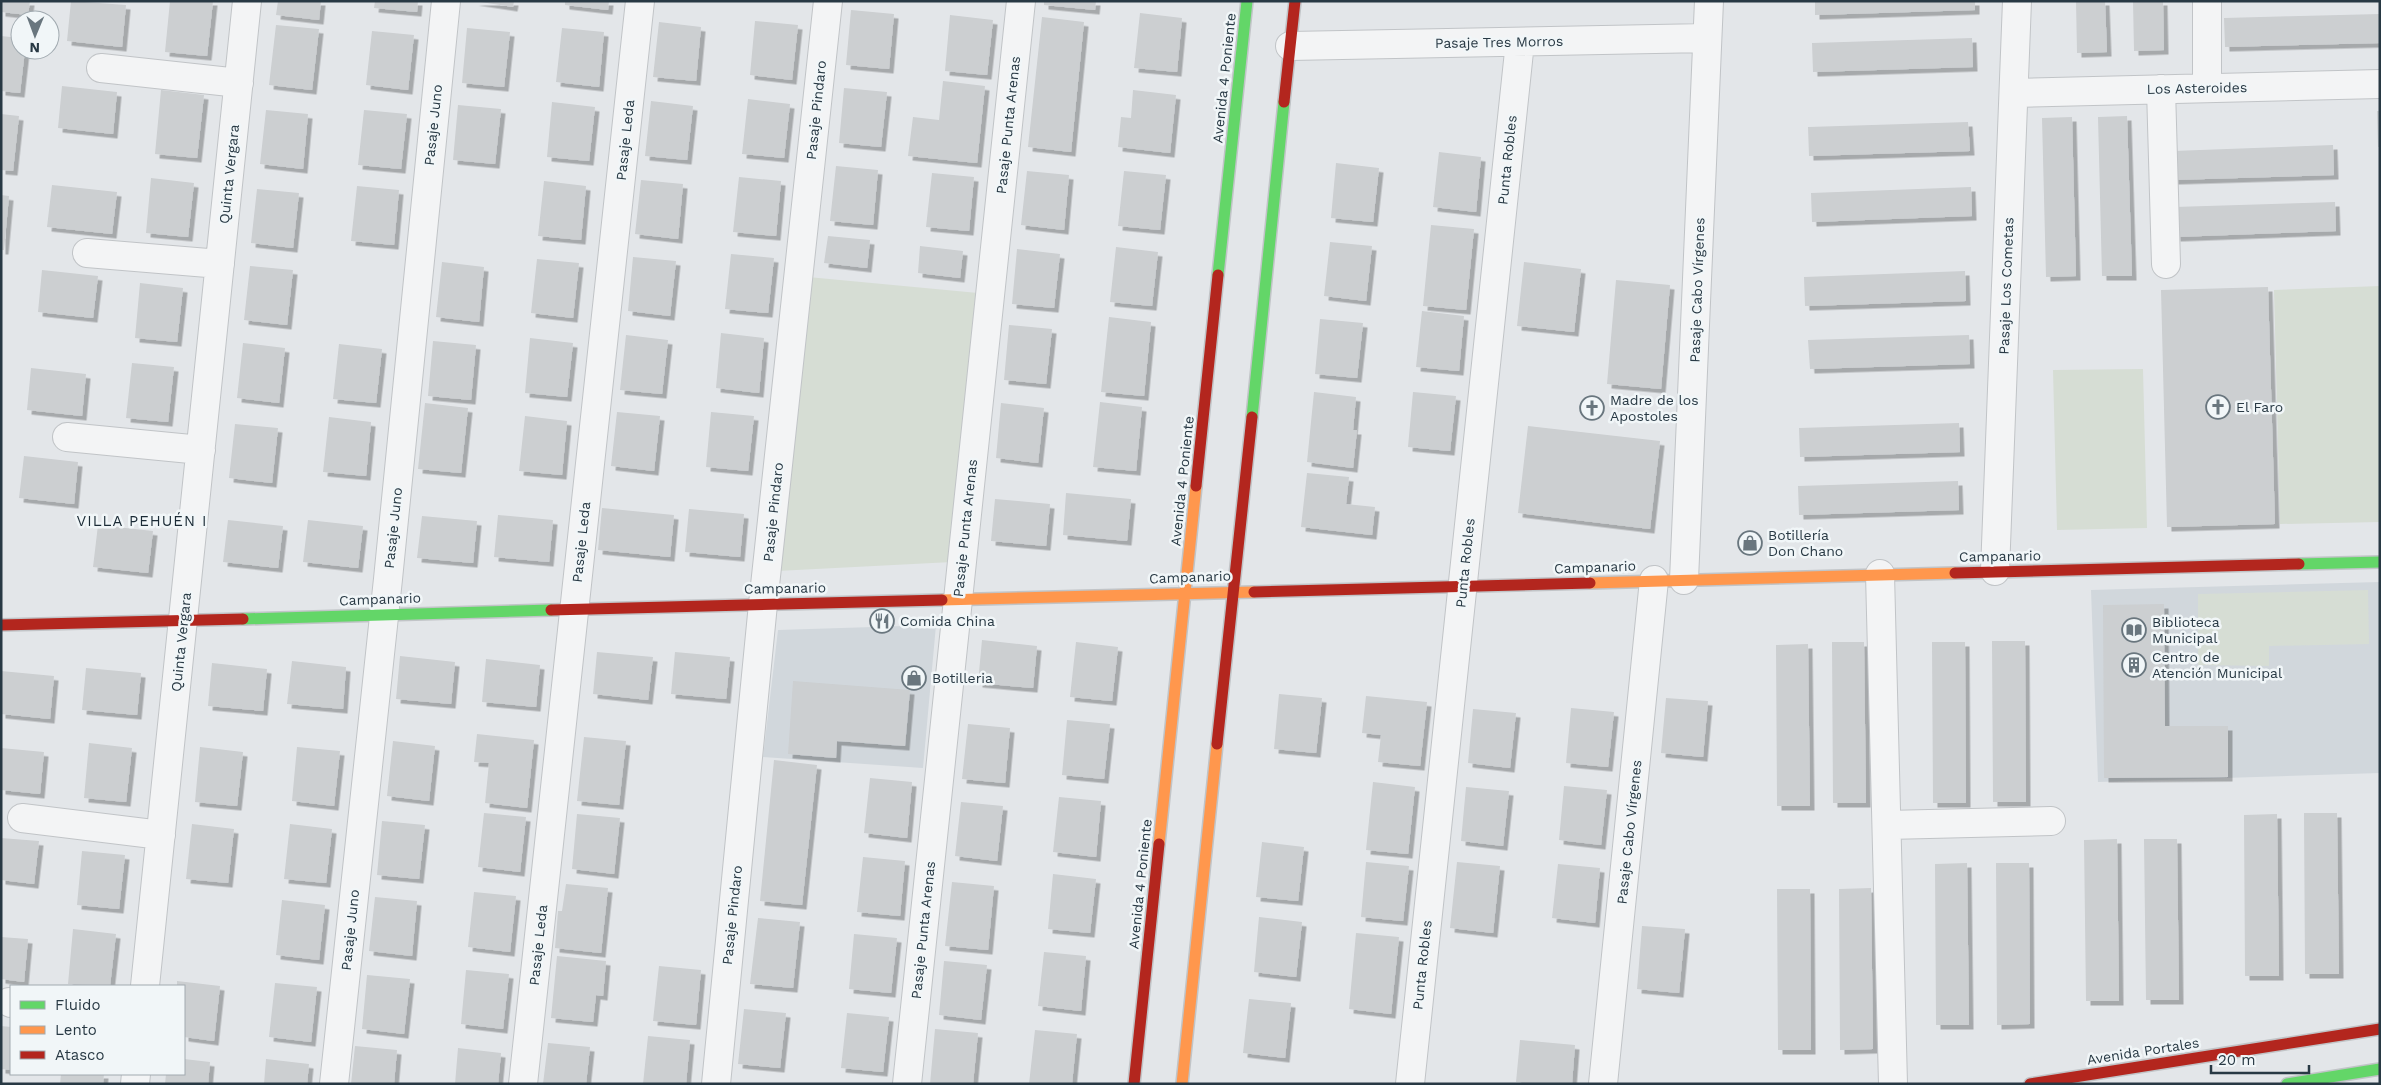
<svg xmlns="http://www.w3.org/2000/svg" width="2381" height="1085" font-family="'Work Sans',sans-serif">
<defs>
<filter id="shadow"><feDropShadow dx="4.5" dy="4.5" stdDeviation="0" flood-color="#0004"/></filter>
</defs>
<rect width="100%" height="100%" fill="#e3e6e9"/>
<path fill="#d1d7dc" d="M2380 582V773L2098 782 2091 590Z
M936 625 923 768 763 757 778 630Z"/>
<path fill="#d6ddd4" d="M808 277 978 293 952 562 777 571Z
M2380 286V522L2280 524 2274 290Z
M2143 369 2147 528 2057 530 2053 370Z
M2368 590 2369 644 2269 646V666L2198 665V594Z"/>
<path fill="#cccfd1" filter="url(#shadow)" d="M1 1H30L28 15 1 12Z
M71 1 126 5 122 47 67 41Z
M170 1H213L207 56 165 52Z
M278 1H321L319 20 276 15Z
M375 1H418L417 12 374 8Z
M474 1H514L513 7Z
M565 1H609L608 10 565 5Z
M1044 1H1096L1095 10 1044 5Z
M1815 1H1975V10L1815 15Z
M2076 1H2105L2107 52 2077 53Z
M2133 1H2163L2164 50 2134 51Z
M851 10 894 14 889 69 846 65Z
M1140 13 1182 18 1177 72 1134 68Z
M2380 14V43L2225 47 2224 18Z
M950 15 993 20 987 75 945 71Z
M1042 17 1084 22 1071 152 1028 147Z
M755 21 798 25 792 80 750 75Z
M659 22 701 27 696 81 653 77Z
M276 25 319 29 312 90 269 85Z
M467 28 510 32 504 87 462 83Z
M562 28 604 32 599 87 556 82Z
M372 31 414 35 408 90 366 85Z
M1 36 20 38V50H25L20 93 1 91Z
M1972 38 1973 67 1813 72 1812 43Z
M943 81 985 86 977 163 908 156 913 117 939 120Z
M62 86 117 92 113 134 58 128Z
M844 88 887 92 881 147 839 143Z
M161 90 204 95 197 158 155 154Z
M1133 90 1176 95 1170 153 1118 147 1121 117 1131 118Z
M748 99 790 104 784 158 742 154Z
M651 101 693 106 687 160 645 156Z
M552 102 595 107 589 161 547 157Z
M458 105 501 109 495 164 453 160Z
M266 110 308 114 303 169 260 164Z
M364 110 407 114 401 169 358 165Z
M2377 111H2380V147H2378Z
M1 114 19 116 13 171 1 170Z
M2127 116 2132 276H2102L2098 117Z
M2072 117 2076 276 2046 277 2042 118Z
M1968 122 1970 151 1809 156 1808 127Z
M2333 145 2334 175 2173 180V151Z
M1439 152 1481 157 1476 212 1433 207Z
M1336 163 1379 168 1373 222 1331 218Z
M836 166 878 170 873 225 830 221Z
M1027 171 1069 175 1064 230 1021 225Z
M1124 171 1166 175 1160 230 1118 226Z
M932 173 974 177 969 231 926 227Z
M739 177 781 181 776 236 733 232Z
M151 178 194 183 188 237 146 233Z
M641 180 683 184 678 239 635 234Z
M544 181 586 186 581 240 538 236Z
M52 185 117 192 112 234 47 227Z
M357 186 399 190 394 245 351 241Z
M1971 187 1972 216 1812 222 1811 193Z
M257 189 299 193 293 248 251 243Z
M1 195 9 196 4 250H1Z
M2335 202 2336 231 2176 237 2174 207Z
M1431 225 1474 229 1466 310 1423 306Z
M828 236 870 240 867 268 824 263Z
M1330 242 1372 246 1366 301 1324 296Z
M920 246 963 251 960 278 918 273Z
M1116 247 1158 252 1152 306 1110 302Z
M1017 249 1060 254 1054 308 1012 304Z
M731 254 774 258 768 313 725 309Z
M633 257 676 261 670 316 628 311Z
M537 259 579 263 573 318 531 313Z
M442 262 484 267 479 322 436 317Z
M1524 262 1581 269 1574 332 1517 326Z
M250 266 293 270 287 325 244 320Z
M42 270 98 276 93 318 38 312Z
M1965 271 1966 301 1805 306 1804 277Z
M1616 280 1670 285 1661 389 1607 384Z
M140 283 183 288 177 342 135 338Z
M2268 287 2275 524 2167 527 2161 290Z
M1422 311 1464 316 1459 371 1416 367Z
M1109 317 1151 322 1144 396 1101 392Z
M1320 319 1363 323 1357 378 1315 374Z
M1009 325 1052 329 1046 384 1004 380Z
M721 333 764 338 759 393 716 388Z
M626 335 668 340 662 394 620 390Z
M1969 335 1970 364 1810 369 1808 340Z
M530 338 573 343 567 397 525 393Z
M433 341 476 345 471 400 428 396Z
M243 343 285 348 279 403 237 398Z
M339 344 382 349 376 403 333 399Z
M132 363 174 367 168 422 126 418Z
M31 368 86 374 82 416 27 410Z
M1314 392 1356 397 1353 430H1357L1353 468 1307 462Z
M1413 392 1456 396 1450 451 1408 447Z
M1100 402 1142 407 1136 471 1093 467Z
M425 403 468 408 461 473 418 469Z
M1001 403 1044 408 1038 463 996 458Z
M617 412 660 416 654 471 611 466Z
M711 412 754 416 748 471 706 467Z
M525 416 567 421 562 475 519 471Z
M329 417 371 422 366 476 323 472Z
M1959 423 1960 452 1800 457 1799 428Z
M235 424 278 428 272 483 229 478Z
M1528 426 1660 441 1650 529 1518 513Z
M24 456 78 462 74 504 19 498Z
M1307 473 1349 477 1346 504 1375 507 1372 535 1301 527Z
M1958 481 1959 510 1799 515 1798 486Z
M1066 493 1131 499 1127 541 1063 535Z
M995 499 1050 504 1046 546 991 541Z
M602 508 674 515 670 557 598 550Z
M689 509 744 514 740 557 685 552Z
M498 515 553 520 549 562 494 557Z
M422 516 477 521 473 563 417 558Z
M228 520 283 526 278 568 223 562Z
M308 520 363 526 358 568 303 562Z
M98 525 153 531 148 573 93 567Z
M2164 604 2165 726H2228V777L2104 778 2103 605Z
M982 640 1037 646 1033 688 978 683Z
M1992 641H2025L2026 802H1993Z
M1076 642 1118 647 1112 701 1070 697Z
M1832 642H1864L1866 803H1833Z
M1932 642H1965L1966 803H1933Z
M1808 644 1810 806H1777L1776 645Z
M597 652 653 657 648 700 593 694Z
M675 652 730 657 726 699 671 694Z
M400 656 455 662 451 704 396 699Z
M486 659 540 665 536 707 482 702Z
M292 661 346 667 343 709 287 704Z
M212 663 267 669 263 711 208 706Z
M86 668 141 673 137 715 82 710Z
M1 671 54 676 50 719 1 714Z
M793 681 910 690 905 746 837 741 836 758 788 754Z
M1279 694 1322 698 1316 753 1274 749Z
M1366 696 1427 702 1420 766 1378 762 1381 735 1362 733Z
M1666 698 1708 701 1703 757 1661 753Z
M1571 708 1614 712 1608 767 1566 763Z
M1473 709 1516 713 1510 768 1468 763Z
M1067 720 1110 724 1104 779 1062 775Z
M968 724 1010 728 1005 783 962 779Z
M477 734 534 740 527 808 485 803 489 763 474 762Z
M584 737 626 741 619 805 577 801Z
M393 741 435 746 429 801 387 796Z
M89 743 132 748 126 802 84 798Z
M200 747 243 752 237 806 195 802Z
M297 747 340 751 334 806 292 801Z
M1 748 44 752 40 794 1 790Z
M774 760 817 765 802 905 760 901Z
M870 778 912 782 907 838 864 833Z
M1373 782 1415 787 1408 854 1366 850Z
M1564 786 1607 790 1601 845 1559 840Z
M1466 787 1509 791 1503 846 1461 841Z
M1059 797 1101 801 1096 857 1053 852Z
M961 802 1003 806 997 861 955 856Z
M484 813 526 817 520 872 478 867Z
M2304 813H2337L2339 974H2305Z
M577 814 620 818 614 874 572 869Z
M2277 814 2279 976H2245L2244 815Z
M382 821 425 825 419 879 377 875Z
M192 824 234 829 228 883 186 879Z
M290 824 332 829 326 883 284 879Z
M1 838 39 841 34 884 1 880Z
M2117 839 2119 1001H2086L2084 840Z
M2144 839H2177L2179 1000H2146Z
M1262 842 1304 847 1298 901 1256 897Z
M82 851 125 855 119 909 77 905Z
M863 857 905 861 900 916 857 912Z
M1366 862 1409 866 1403 921 1361 917Z
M1457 862 1500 866 1493 933 1450 928Z
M1967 863 1969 1025H1936L1935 864Z
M1996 863H2029L2030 1024 1997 1025Z
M1558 864 1600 868 1595 923 1552 918Z
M1053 874 1096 879 1090 933 1048 929Z
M952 882 994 886 988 950 945 946Z
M566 884 608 888 601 953 555 948 558 911H562Z
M1871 888 1873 1049 1840 1050 1839 889Z
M1777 889H1810L1811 1050H1778Z
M474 892 516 896 510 952 468 947Z
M375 897 417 901 412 956 369 951Z
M282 900 325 905 319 960 276 955Z
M1259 917 1302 922 1296 977 1254 972Z
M758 918 800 922 793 988 750 984Z
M1642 926 1685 929 1679 993 1637 989Z
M73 929 116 934 110 986 68 984Z
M1356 933 1399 937 1391 1014 1349 1009Z
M854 934 897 938 891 993 849 989Z
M1 937 28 939 24 982 1 979Z
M1044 952 1086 956 1081 1011 1038 1006Z
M557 956 606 961 603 996 596 995 593 1022 551 1018Z
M944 961 987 965 981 1020 939 1015Z
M659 966 701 970 696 1025 653 1021Z
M466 970 509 974 503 1029 461 1024Z
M367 975 410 979 404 1034 362 1029Z
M177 981 220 986 214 1041 184 1037V986H177Z
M275 983 317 987 311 1042 269 1037Z
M1249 999 1291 1003 1285 1058 1243 1053Z
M744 1009 786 1013 780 1068 738 1064Z
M847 1013 889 1017 883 1072 841 1068Z
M1 1026 11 1027V1070L1 1069Z
M935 1029 978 1033 973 1084H930Z
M1035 1030 1077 1034 1072 1084H1029Z
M648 1036 690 1040 686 1084H643Z
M1520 1040 1575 1045 1572 1084 1516 1082Z
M548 1043 590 1047 586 1084H543Z
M355 1046 397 1050 394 1084H351Z
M458 1048 501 1053 498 1084H455Z
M184 1059 210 1062 208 1084H165L166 1074H184Z
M266 1059 309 1064 307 1084H264Z
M61 1074H104L103 1084H60Z"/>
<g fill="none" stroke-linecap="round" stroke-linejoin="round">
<g stroke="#c1c4c7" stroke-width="30">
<path id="street" d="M1290 46 1707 38
M101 68 239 83
M2207 87V1
M2161 89 2166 264
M2014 93 2380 84
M87 253 220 264
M67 437 201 450
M1995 571 2017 1
M1880 574 1893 1084
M1684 580 1709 1
M22 818 161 835
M1887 825 2051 821
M145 986 247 1
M9 1002 11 1003
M135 1084 136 1074
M334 1084 388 579 446 1
M523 1084 640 1
M716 1084 763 604 828 1
M907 1084 1021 1
M1410 1084 1520 42
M1603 1084 1654 580"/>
</g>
<g stroke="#c1c4c7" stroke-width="14">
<path id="fast" d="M1218 275 1247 1
M1252 417 1284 102
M2299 564 2380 562
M243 619 551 610
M2287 1084 2380 1069"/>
</g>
<g stroke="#c1c4c7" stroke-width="14">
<path id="slow" d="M1590 583 1955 573
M942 600 1254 592
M1159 844 1196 486
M1182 1084 1217 744"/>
</g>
<g stroke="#c1c4c7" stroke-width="14">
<path id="jam" d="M1284 102 1295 1
M1196 486 1218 275
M1955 573 2299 564
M1254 592 1590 583
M551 610 942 600
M1 625 243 619
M1217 744 1252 417
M1134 1084 1159 844
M2030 1084 2380 1029"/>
</g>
<use href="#street" stroke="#f3f4f5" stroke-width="28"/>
<use href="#fast" stroke="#63d668" stroke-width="11"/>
<use href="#slow" stroke="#ff974d" stroke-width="11"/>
<use href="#jam" stroke="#b3261e" stroke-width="11"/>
</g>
<defs>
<g id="church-ring" transform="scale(1.25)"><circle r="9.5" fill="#f1f6f8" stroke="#69767e" stroke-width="1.5"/><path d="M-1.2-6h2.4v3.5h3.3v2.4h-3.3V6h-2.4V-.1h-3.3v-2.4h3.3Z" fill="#69767e"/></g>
<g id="shop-ring" transform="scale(1.25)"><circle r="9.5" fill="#f1f6f8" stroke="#69767e" stroke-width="1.5"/><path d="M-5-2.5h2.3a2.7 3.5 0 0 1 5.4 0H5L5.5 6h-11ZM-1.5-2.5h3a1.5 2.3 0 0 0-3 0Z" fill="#69767e"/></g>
<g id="restaurant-ring" transform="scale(1.25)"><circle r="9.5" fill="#f1f6f8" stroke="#69767e" stroke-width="1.5"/><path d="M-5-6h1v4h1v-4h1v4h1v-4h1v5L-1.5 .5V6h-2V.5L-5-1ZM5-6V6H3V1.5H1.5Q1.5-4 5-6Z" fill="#69767e"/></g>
<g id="library-ring" transform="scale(1.25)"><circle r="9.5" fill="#f1f6f8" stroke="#69767e" stroke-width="1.5"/><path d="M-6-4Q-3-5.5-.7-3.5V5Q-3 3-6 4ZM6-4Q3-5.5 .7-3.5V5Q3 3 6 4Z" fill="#69767e"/></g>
<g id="building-ring" transform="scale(1.25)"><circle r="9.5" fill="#f1f6f8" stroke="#69767e" stroke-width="1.5"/><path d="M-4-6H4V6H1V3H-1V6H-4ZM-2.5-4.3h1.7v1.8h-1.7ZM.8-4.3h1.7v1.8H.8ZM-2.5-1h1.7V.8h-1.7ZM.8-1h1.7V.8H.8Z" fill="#69767e"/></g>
</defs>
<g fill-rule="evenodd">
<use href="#church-ring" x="2218" y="407"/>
<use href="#church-ring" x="1592" y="408"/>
<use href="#shop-ring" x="1750" y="543"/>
<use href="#restaurant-ring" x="882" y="621"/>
<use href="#library-ring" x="2134" y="630"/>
<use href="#building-ring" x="2134" y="665"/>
<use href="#shop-ring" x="914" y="678"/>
</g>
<g text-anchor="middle" stroke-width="5" stroke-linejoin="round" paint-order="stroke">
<g font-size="14" fill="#283944" stroke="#f1f6f8">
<text transform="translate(1499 42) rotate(-1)" y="5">Pasaje Tres Morros</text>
<text transform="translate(1224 78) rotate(-84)" y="5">Avenida 4 Poniente</text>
<text transform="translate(2197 88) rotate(-1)" y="5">Los Asteroides</text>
<text transform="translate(816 110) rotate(-84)" y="5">Pasaje Pindaro</text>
<text transform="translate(433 125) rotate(-84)" y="5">Pasaje Juno</text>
<text transform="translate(1008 125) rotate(-84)" y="5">Pasaje Punta Arenas</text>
<text transform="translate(625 140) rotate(-84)" y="5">Pasaje Leda</text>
<text transform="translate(1507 160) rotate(-84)" y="5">Punta Robles</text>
<text transform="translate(229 174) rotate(-84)" y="5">Quinta Vergara</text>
<text transform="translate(2006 286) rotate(-88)" y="5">Pasaje Los Cometas</text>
<text transform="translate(1697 290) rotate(-88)" y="5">Pasaje Cabo Vírgenes</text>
<text transform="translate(1182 481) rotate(-84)" y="5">Avenida 4 Poniente</text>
<text transform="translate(773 512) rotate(-84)" y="5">Pasaje Pindaro</text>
<text transform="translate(393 528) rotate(-84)" y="5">Pasaje Juno</text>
<text transform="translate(965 528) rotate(-84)" y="5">Pasaje Punta Arenas</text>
<text transform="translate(581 542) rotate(-84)" y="5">Pasaje Leda</text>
<text transform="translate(2000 556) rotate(-1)" y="5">Campanario</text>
<text transform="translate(1465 563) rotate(-84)" y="5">Punta Robles</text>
<text transform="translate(1595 567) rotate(-2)" y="5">Campanario</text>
<text transform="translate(1190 577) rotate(-2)" y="5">Campanario</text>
<text transform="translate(785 588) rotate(-1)" y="5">Campanario</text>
<text transform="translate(380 599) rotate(-2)" y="5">Campanario</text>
<text transform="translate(181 642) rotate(-84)" y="5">Quinta Vergara</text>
<text transform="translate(1629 832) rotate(-84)" y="5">Pasaje Cabo Vírgenes</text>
<text transform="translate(1140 884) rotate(-84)" y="5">Avenida 4 Poniente</text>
<text transform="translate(732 915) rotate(-84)" y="5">Pasaje Pindaro</text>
<text transform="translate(350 930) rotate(-84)" y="5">Pasaje Juno</text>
<text transform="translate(923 930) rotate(-84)" y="5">Pasaje Punta Arenas</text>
<text transform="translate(538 945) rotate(-84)" y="5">Pasaje Leda</text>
<text transform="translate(1422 965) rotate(-84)" y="5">Punta Robles</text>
<text transform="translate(2143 1051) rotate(-9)" y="5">Avenida Portales</text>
</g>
<g font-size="14" fill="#283944" stroke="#f1f6f8" text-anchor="start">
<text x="1610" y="405">Madre de los<tspan x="1610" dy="16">Apostoles</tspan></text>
<text x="2236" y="412">El Faro</text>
<text x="1768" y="540">Botillería<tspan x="1768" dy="16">Don Chano</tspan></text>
<text x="900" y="626">Comida China</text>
<text x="2152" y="627">Biblioteca<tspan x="2152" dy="16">Municipal</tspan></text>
<text x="2152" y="662">Centro de<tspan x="2152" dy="16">Atención Municipal</tspan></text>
<text x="932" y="683">Botilleria</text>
</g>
<g font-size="15" letter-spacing="1" fill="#1a2a35" stroke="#f1f6f8">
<text x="142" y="526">VILLA PEHUÉN I</text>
</g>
</g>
<rect width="2381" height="1085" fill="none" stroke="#283944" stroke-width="5"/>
<rect x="10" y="985" width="175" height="90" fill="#f1f6f8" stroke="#a1aab0"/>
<rect x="20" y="1001" width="25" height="8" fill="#63d668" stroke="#a1aab0"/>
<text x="55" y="1010" font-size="15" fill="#283944">Fluido</text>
<rect x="20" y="1026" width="25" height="8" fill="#ff974d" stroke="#a1aab0"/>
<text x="55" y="1035" font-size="15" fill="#283944">Lento</text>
<rect x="20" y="1051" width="25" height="8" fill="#b3261e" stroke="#a1aab0"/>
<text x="55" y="1060" font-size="15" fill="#283944">Atasco</text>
<g transform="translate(35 35) rotate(181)"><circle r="24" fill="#f1f6f8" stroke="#a1aab0"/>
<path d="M0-4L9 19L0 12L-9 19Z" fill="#69767e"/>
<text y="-8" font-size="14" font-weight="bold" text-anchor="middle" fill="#283944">N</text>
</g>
<path d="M2211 1065v8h98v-8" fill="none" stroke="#283944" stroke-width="2.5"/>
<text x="2218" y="1065" font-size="15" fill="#283944" stroke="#f1f6f8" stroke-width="4" paint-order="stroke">20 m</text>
</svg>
